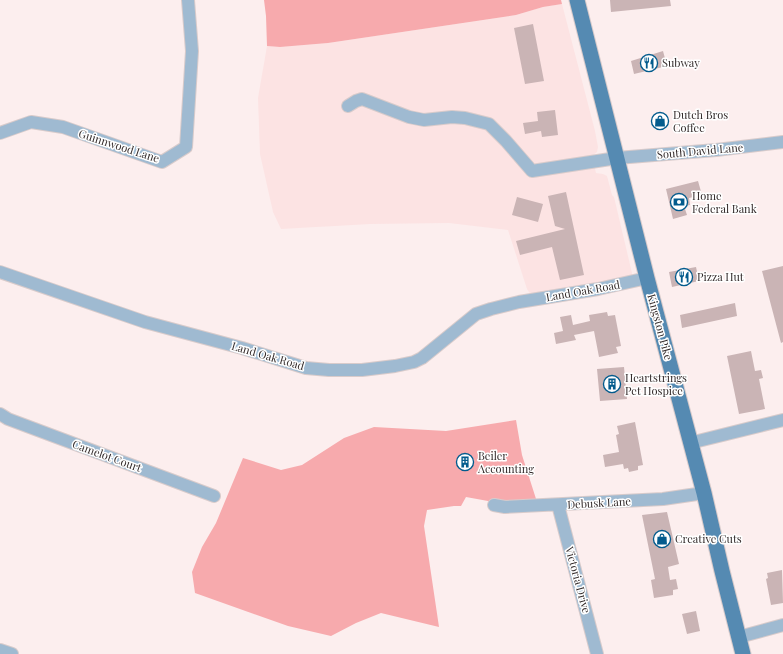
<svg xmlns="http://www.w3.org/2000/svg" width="783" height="654" font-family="'Playfair Display',serif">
<rect width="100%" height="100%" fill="#fceeee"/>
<path fill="#fce3e3" d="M562 4 595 131 598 147 597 152 592 156 596 173 603 174 607 176 612 195 614 197 632 273V277L531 295 527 289 508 230 449 223 370 224 281 229 273 212 260 154 258 98 267 46 280 47 328 43 516 15 543 7Z"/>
<path fill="#f7aaad" d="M264 0H561L562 4 543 7 516 15 328 43 280 47 267 46 266 16Z
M516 420 522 455 537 502 499 503 466 497 461 506H454L427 510 424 526 439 627 381 613 356 623 331 636 288 626 195 593 192 572 202 547 216 523 243 458 281 470 302 465 344 438 374 427 446 431Z"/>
<path fill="#cab4b5" d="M610 0H670L671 6 611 12Z
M533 24 544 81 525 84 514 28Z
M663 51 667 66 634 74 631 61Z
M555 110 558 135 542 137 541 131 525 134 523 123 538 121 537 112Z
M698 181 702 195 689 198 690 205 684 206 687 215 673 219 666 189Z
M566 192 584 275 560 280 552 247 520 255 516 241 565 229 555 226 548 196Z
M517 197 543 204 538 222 512 215Z
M783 266V342L781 343 762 271Z
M696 267 699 281 672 287 669 272Z
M735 303 737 316 682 328 680 315Z
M607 312 608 316 615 315 621 346 616 347 618 353 599 357 594 331 574 335 576 340 556 344 554 333 563 331 560 317 571 315 573 325 590 321 589 315Z
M751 351 755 371 761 370 763 378 759 379 765 409 739 414 727 356Z
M624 367 627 399 600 401 597 369Z
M635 422 643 465 638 466V470L629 472 628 468 624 469 623 464 605 467 603 455 619 452 616 435 619 434 617 426Z
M458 458H471V466L458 465Z
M667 512 679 564 668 567 670 580 676 579 678 589 673 590V595L654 598 651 580 655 579 642 515Z
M782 570 783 603 771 605 766 579 768 578 767 573Z
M696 611 700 631 687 634 682 614Z"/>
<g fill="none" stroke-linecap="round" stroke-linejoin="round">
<g stroke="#d8cbcb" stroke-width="14">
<path id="minor" d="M348 106 356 101 362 99 409 117 424 120 452 117 465 118 489 124 506 141 532 171 617 158 716 150 783 142
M0 133 31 122 63 127 162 162 186 147 192 51 188 0
M0 272 145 322 242 348 306 368 329 370H362L395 366 414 362 422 358 476 314 491 309 519 302 598 289 647 278
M0 414 8 419 214 496
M690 443 783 420
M494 505 505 507 663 499 704 493
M558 505 597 654
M739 637 783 625
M0 650 12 654"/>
</g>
<g stroke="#d8cbcb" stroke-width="17">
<path id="major" d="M577 0 647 278 704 493 722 571 743 654"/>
</g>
<use href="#minor" stroke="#9fbad1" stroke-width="12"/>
<use href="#major" stroke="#558ab2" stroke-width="15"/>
</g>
<defs>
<g id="restaurant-ring" transform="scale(0.9)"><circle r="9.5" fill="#fff" stroke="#035b8d" stroke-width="1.5"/><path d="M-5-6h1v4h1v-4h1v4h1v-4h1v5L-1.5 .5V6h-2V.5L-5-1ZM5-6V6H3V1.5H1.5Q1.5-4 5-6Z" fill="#035b8d"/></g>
<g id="shop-ring" transform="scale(0.9)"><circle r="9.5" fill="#fff" stroke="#035b8d" stroke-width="1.5"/><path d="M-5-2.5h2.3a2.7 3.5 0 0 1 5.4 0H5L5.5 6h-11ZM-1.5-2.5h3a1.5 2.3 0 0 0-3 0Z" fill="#035b8d"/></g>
<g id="bank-ring" transform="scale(0.9)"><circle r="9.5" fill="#fff" stroke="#035b8d" stroke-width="1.5"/><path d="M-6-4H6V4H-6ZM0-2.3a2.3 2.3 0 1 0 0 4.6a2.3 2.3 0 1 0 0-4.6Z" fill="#035b8d"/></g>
<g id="building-ring" transform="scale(0.9)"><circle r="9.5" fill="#fff" stroke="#035b8d" stroke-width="1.5"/><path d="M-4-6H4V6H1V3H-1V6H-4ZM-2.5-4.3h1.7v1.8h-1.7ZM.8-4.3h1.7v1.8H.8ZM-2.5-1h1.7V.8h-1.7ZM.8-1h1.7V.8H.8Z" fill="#035b8d"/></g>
</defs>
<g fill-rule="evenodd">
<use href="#restaurant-ring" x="649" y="63"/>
<use href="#shop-ring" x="660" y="121"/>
<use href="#bank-ring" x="679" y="202"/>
<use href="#restaurant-ring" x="684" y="277"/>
<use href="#building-ring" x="612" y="384"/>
<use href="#building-ring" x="465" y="462"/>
<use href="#shop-ring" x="662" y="539"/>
</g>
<g text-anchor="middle" stroke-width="3" stroke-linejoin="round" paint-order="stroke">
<g font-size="11" fill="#322a2a" stroke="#fff" text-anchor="start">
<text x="662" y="67">Subway</text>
<text x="673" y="119">Dutch Bros<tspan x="673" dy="13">Coffee</tspan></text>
<text x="692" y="200">Home<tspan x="692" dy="13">Federal Bank</tspan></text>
<text x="697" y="281">Pizza Hut</text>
<text x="625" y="382">Heartstrings<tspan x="625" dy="13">Pet Hospice</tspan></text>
<text x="478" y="460">Beiler<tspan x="478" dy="13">Accounting</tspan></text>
<text x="675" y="543">Creative Cuts</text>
</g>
<g font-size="11" fill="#322a2a" stroke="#fff">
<text transform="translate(119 146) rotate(18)" y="4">Guinnwood Lane</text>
<text transform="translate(700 151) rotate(-5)" y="4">South David Lane</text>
<text transform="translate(583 291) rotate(-10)" y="4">Land Oak Road</text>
<text transform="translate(660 327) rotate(75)" y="4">Kingston Pike</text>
<text transform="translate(268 356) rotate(16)" y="4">Land Oak Road</text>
<text transform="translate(107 456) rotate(20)" y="4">Camelot Court</text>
<text transform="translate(599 503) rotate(-3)" y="4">Debusk Lane</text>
<text transform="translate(578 580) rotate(75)" y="4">Victoria Drive</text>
</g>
</g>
</svg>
